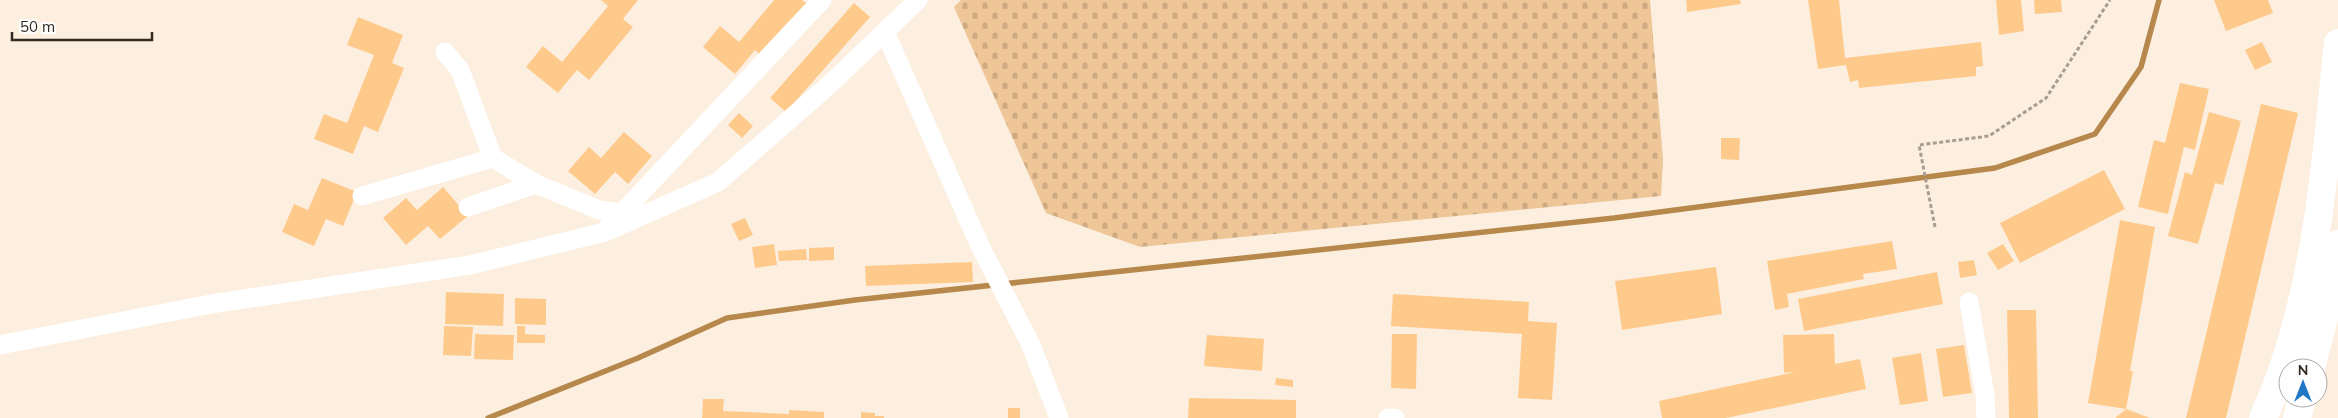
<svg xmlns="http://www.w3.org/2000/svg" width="2338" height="418" font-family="Mulish,sans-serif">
<defs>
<pattern id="cemetery-stones" width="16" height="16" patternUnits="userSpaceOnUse" patternTransform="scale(1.25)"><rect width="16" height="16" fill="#eec697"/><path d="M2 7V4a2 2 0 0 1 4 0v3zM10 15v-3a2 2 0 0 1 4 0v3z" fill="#cdaa82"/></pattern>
</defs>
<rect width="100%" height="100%" fill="#fcefe0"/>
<path fill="url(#cemetery-stones)" d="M961 0H1650L1663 159 1661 196 1140 247 1046 213 954 7Z"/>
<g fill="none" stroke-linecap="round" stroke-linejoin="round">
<path stroke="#b7884c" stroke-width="5.5" d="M488 418 638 358 727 318 855 300 1614 218 1995 168 2095 134 2141 67 2159 0"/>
</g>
<path fill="#feca8c" d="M601 0H638L623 19 633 27 589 80 577 70 558 93 526 67 543 46 562 62 608 6Z
M774 0H802L811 7 764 59 755 50 735 74 703 47 720 26 739 42Z
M1686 0H1740L1741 4 1687 12Z
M1808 0H1839L1845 58 1981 42 1983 66 1976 67V76L1859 88 1858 80 1850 82 1846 65 1818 69Z
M1996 0H2021L2024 31 1999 35Z
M2034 0H2061L2062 12 2035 14Z
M2214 0H2268L2273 13 2226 31Z
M854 3 870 17 786 112 770 98Z
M358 17 403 35 392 63 404 68 378 132 364 126 353 154 314 139 324 114 347 123 374 55 347 45Z
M2262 42 2272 62 2255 70 2245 50Z
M2180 83 2209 89 2195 150 2184 147 2168 214 2138 207 2154 140 2165 143Z
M2261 104 2298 113 2226 418H2186Z
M2209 112 2241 121 2223 185 2215 183 2198 244 2168 236 2185 172 2192 175Z
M739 113 753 126 742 138 728 125Z
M624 132 652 156 628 184 615 172 595 194 568 171 589 147 601 158Z
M1721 138H1740L1739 160 1721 159Z
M2104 170 2125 209 2020 263 2000 223Z
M322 178 357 192 343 226 326 219 314 246 282 232 294 204 308 210Z
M443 187 468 216 440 239 428 226 406 245 383 218 406 198 417 210Z
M745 218 753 235 739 241 731 224Z
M2120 220 2155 227 2130 371H2133L2126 409 2088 403Z
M1892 241 1897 269 1863 274 1864 279 1787 294 1789 307 1775 310 1767 261Z
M774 244 777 265 755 268 752 247Z
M2003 244 2014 261 1998 270 1987 253Z
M834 247V260L809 261V248Z
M806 249 807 260 779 261 778 251Z
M1974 260 1977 275 1960 278 1958 262Z
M972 262 973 282 866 286 865 266Z
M1716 267 1722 314 1622 330 1615 281Z
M1937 272 1943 304 1804 331 1798 299Z
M446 292 504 294 503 326 445 324Z
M1393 294 1529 302 1528 321 1557 323 1552 400 1518 398 1522 334 1391 326Z
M515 298 546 299V325L515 324Z
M2007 310H2036L2038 418H2009Z
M444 326 473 327 471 356 443 355Z
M517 326H525V334L545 335V343H517Z
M475 334 514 335 513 360 474 359Z
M1392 334H1417L1416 389 1391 388Z
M1834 334 1835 364 1860 359 1866 389 1726 418H1662L1659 401 1795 372 1784 373 1783 335Z
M1207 335 1264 339 1262 371 1204 366Z
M1964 345 1972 393 1943 397 1936 349Z
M1921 353 1928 401 1900 405 1892 358Z
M1276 378 1293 380V387L1275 385Z
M1189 398 1296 400V418H1188Z
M703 399H724L723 411 789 414V410L824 412V418H702Z
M1008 408H1020V418H1008Z
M2126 409 2150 418H2115Z
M861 412 875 413V416H884V418H861Z"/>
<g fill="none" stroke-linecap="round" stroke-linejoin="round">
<path stroke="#a99d91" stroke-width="3" stroke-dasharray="4 2.5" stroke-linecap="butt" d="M1935 227 1919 145 1989 136 2046 98 2110 0"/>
<path stroke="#fff" stroke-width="19" d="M885 32 980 246 1031 345 1059 418
M445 52 460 70 493 158 536 184 599 210 620 213
M362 196 493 158
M468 207 536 184
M607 229 822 0
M1969 302 1985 395 1986 418
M0 345 211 304 470 265 605 232 718 182 829 85 918 0
M1388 418H1395"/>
<path stroke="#fff" stroke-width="28" d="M2311 368 2328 303 2338 244
M2263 418C2316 303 2325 167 2338 43
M2297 418 2302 398"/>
</g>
<g transform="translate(2303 383)"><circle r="24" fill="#fefefe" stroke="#aca9a5"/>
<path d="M0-4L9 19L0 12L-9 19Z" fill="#2277c5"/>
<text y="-8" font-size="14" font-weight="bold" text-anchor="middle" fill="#322920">N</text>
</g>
<path d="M12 32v8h140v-8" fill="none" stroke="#322920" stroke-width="2.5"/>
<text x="20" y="32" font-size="15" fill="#322920" stroke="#fefefe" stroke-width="4" paint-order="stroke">50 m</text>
</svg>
